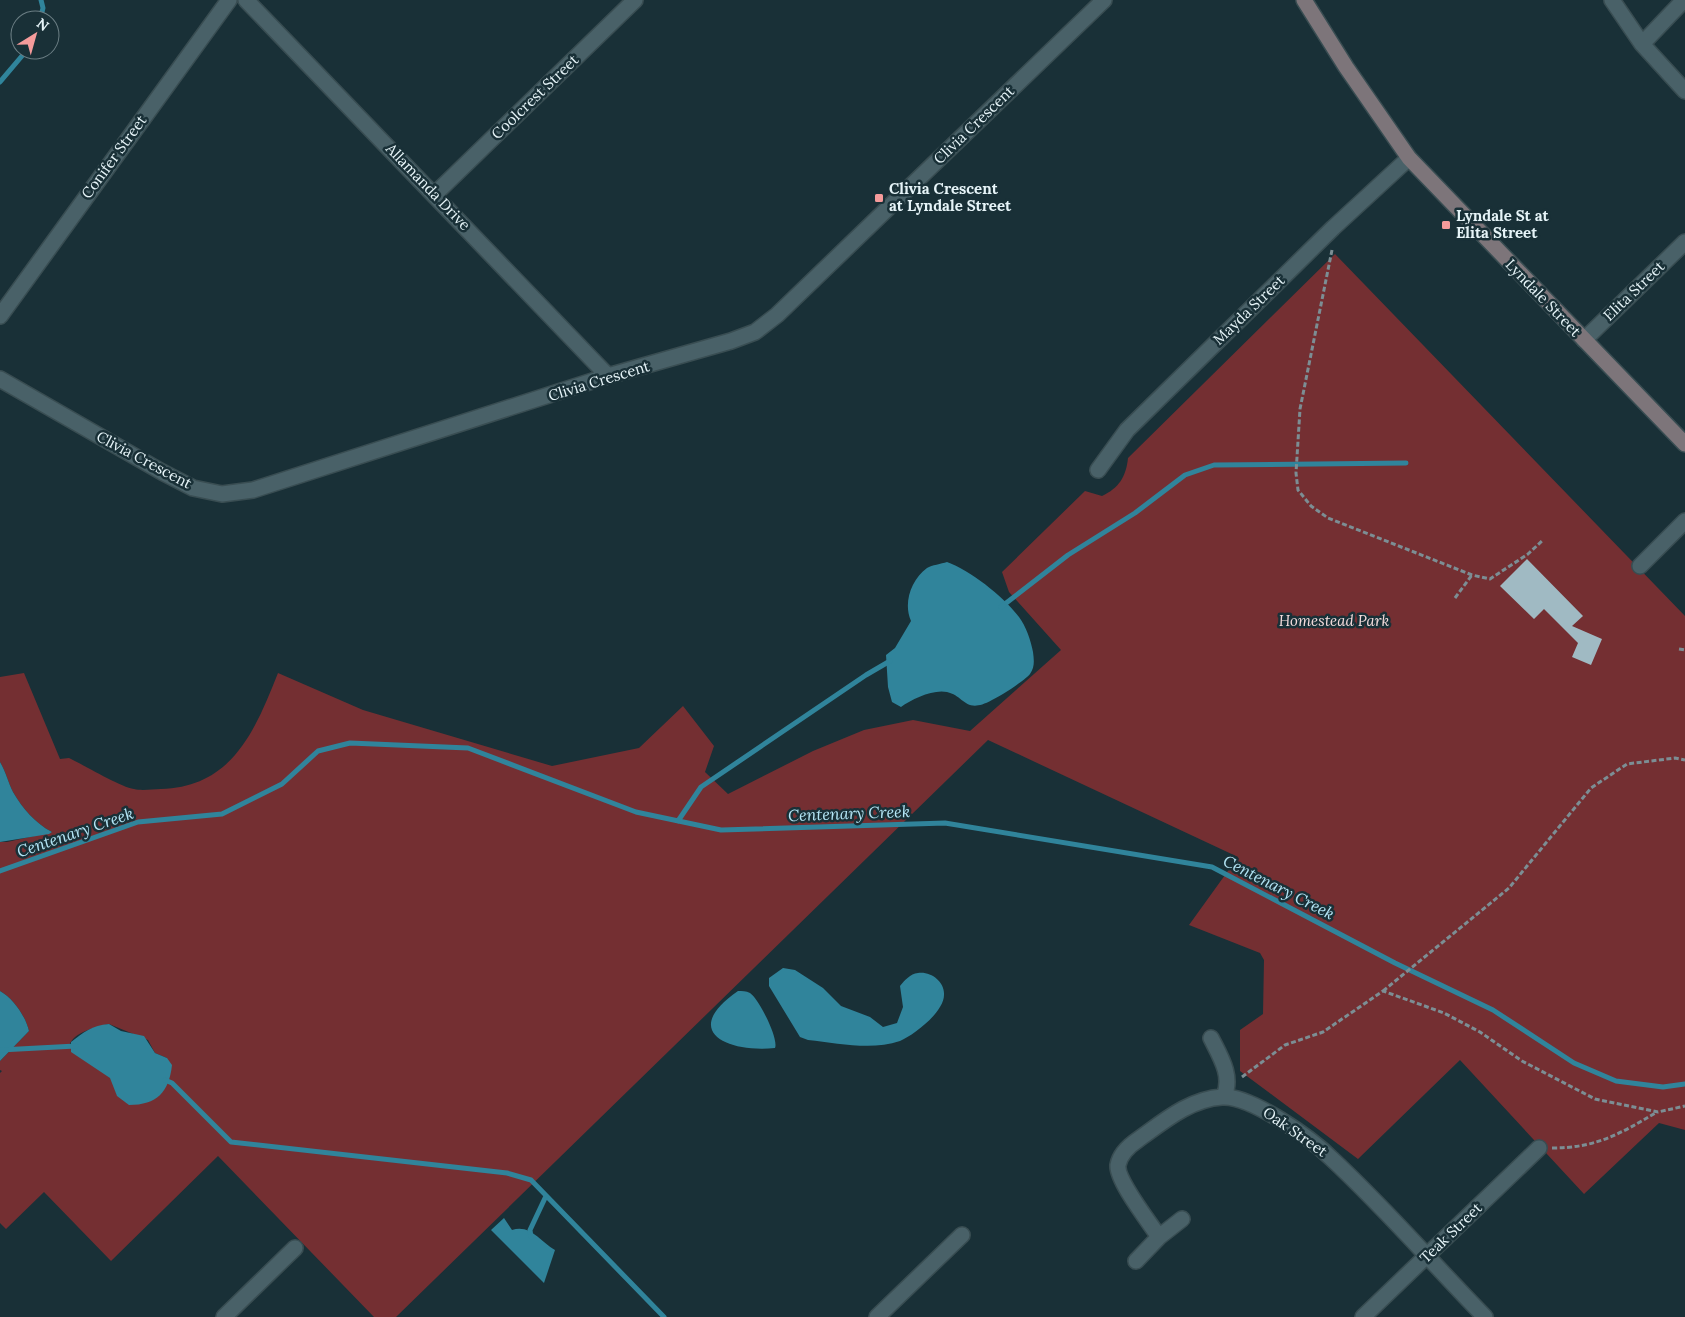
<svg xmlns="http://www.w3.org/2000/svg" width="1685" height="1317" font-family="Lora,serif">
<rect width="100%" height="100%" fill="#193037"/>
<path fill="#742f32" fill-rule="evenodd" d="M1335 254 1685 616V1130L1659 1123 1584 1194 1460 1060 1358 1159 1240 1071V1030L1263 1014 1264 960 1260 953 1189 925 1238 857 988 740 396 1317H374L218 1156 111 1261 44 1192 6 1229 0 1223V1073L2 1071 0 1070V1061L29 1031C26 1017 13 998 0 991V842H7L52 832C35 823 23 809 13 792 8 782 6 772 0 762V677L24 673 60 759 69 758C84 765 120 787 134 789 142 791 153 789 161 789 232 787 255 731 278 673L363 710 552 766 639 748 683 706 714 746 705 772 728 794 813 751 864 730 913 720 970 731 1061 650 1009 592 1002 572 1085 491 1102 496C1119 488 1126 477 1128 458ZM109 1024 148 1040 155 1053 167 1058 117 1095 111 1078 69 1046C73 1032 96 1027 109 1024Z"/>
<path fill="#30849b" d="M947 562C970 570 1004 597 1019 617 1026 626 1031 641 1033 652 1034 660 1035 667 1030 674 1024 681 1001 696 992 700 965 715 965 696 947 692 933 689 912 699 901 707L892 702 888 687 886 655 895 648 911 621C903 603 911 580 927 568 932 565 941 564 947 562Z
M0 762C6 772 8 782 13 792 23 809 35 823 52 832L49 834 0 842Z
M783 968 795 970 823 988 841 1006 870 1017 883 1027 897 1023 903 1007 900 986C905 980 910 974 918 973 931 971 945 982 944 995 944 1012 914 1035 900 1041 871 1051 838 1043 808 1040L800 1037 769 986V978Z
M0 991C13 998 26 1017 29 1031L0 1061Z
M738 991C742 991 746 991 750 993 759 999 779 1039 775 1048 726 1053 680 1031 738 991Z
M109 1024 121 1031 144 1036 155 1053 167 1058 172 1065C169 1092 157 1105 129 1105L117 1096 110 1078 71 1052V1042C83 1033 92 1025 109 1024Z
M504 1218 512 1230C530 1224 540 1241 555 1250L544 1283 491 1230Z"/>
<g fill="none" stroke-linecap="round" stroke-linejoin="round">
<path stroke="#30849b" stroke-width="5" d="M40 20 43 8 41 0
M0 82 27 50
M1001 607 1068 555 1135 513 1185 475 1214 465 1406 463
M678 821 701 787 866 675 890 661
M0 871 138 822 222 814 282 784 318 751 350 743 468 748 636 812 721 830 945 823 1212 867 1395 963 1493 1010 1574 1063 1616 1081 1663 1087 1685 1084
M0 1050 76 1046
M165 1080 172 1083 231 1142 507 1173 531 1180 664 1317
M531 1237 530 1230 546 1196"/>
</g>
<path fill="#a0bac3" d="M1527 559 1583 616 1572 626 1602 639 1591 665 1572 657 1578 643 1544 609 1534 619 1500 586Z"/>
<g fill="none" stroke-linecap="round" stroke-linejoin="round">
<g stroke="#394d52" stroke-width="18">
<path id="street" d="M246 0 608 376
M1612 0 1642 44 1685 91
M1642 44 1684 0
M435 194 635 0
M0 316 229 0
M1584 340 1685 242
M0 379 162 472 193 488 222 494 253 490 608 376 731 341 755 332 777 315 1104 0
M1098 470 1127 430 1333 228 1409 158
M1640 566 1685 521
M1211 1038C1220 1056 1233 1076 1224 1096
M1159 1237C1150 1223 1116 1180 1118 1165 1120 1154 1130 1145 1139 1139 1164 1121 1190 1099 1222 1097 1251 1095 1312 1139 1332 1159 1386 1209 1434 1265 1485 1317
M1136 1261 1159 1237 1182 1219
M224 1317 295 1248
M877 1317 962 1235
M1363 1317 1539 1148"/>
</g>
<g stroke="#394d52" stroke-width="18">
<path id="secondary" d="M1304 0 1346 67 1409 158 1685 444"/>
</g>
<path stroke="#7c8e94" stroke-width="3" stroke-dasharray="5 2.5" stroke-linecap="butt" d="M1332 250 1300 409 1296 473 1298 490 1311 506 1328 518 1472 575 1490 579 1528 554 1543 540
M1455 598 1472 575
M1679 649 1685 650
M1383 991 1509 888 1591 788 1627 764 1675 758 1685 760
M1242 1077 1285 1045 1323 1032 1383 991 1444 1013 1480 1032 1522 1061 1595 1099 1658 1112 1685 1106
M1552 1148C1596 1148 1620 1134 1657 1112"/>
<use href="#street" stroke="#496168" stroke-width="15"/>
<use href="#secondary" stroke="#7d757a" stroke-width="15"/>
</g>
<g fill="#f59b9b" stroke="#193037" stroke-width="2">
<rect x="874" y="193" width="10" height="10" rx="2.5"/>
<rect x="1441" y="220" width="10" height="10" rx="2.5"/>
</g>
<g text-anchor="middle" stroke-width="5" stroke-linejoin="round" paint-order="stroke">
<g font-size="15" fill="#e6f4f8" stroke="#193037">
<text transform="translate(535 97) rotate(-44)" y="5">Coolcrest Street</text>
<text transform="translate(974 125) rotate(-44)" y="5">Clivia Crescent</text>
<text transform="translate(114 157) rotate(-54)" y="5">Conifer Street</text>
<text transform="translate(428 187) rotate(46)" y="5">Allamanda Drive</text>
<text transform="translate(1634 291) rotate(-44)" y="5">Elita Street</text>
<text transform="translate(1543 298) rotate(46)" y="5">Lyndale Street</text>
<text transform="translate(1249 310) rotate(-44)" y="5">Mayda Street</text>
<text transform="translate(599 381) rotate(-17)" y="5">Clivia Crescent</text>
<text transform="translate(144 460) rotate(28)" y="5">Clivia Crescent</text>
<text transform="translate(1295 1132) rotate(35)" y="5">Oak Street</text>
<text transform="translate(1451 1233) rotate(-44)" y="5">Teak Street</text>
</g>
<g font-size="15" font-weight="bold" fill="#e6f4f8" stroke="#193037" text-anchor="start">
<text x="889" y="194">Clivia Crescent<tspan x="889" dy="17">at Lyndale Street</tspan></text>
<text x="1456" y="221">Lyndale St at<tspan x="1456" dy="17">Elita Street</tspan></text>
</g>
<g font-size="15" font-style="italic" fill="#f5dcdc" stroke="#193037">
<text x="1334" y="626">Homestead Park</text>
</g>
<g font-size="16" font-style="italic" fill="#b4e5f5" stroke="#193037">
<text transform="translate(849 813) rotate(-2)" y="6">Centenary Creek</text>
<text transform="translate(75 832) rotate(-19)" y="6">Centenary Creek</text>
<text transform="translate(1279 887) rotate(27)" y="6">Centenary Creek</text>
</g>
</g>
<g transform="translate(35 35) rotate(37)"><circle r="24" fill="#193037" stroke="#6b7e84"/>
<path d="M0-4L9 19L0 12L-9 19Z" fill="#f59b9b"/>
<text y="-8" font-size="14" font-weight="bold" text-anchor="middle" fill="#e6f4f8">N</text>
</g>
</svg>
